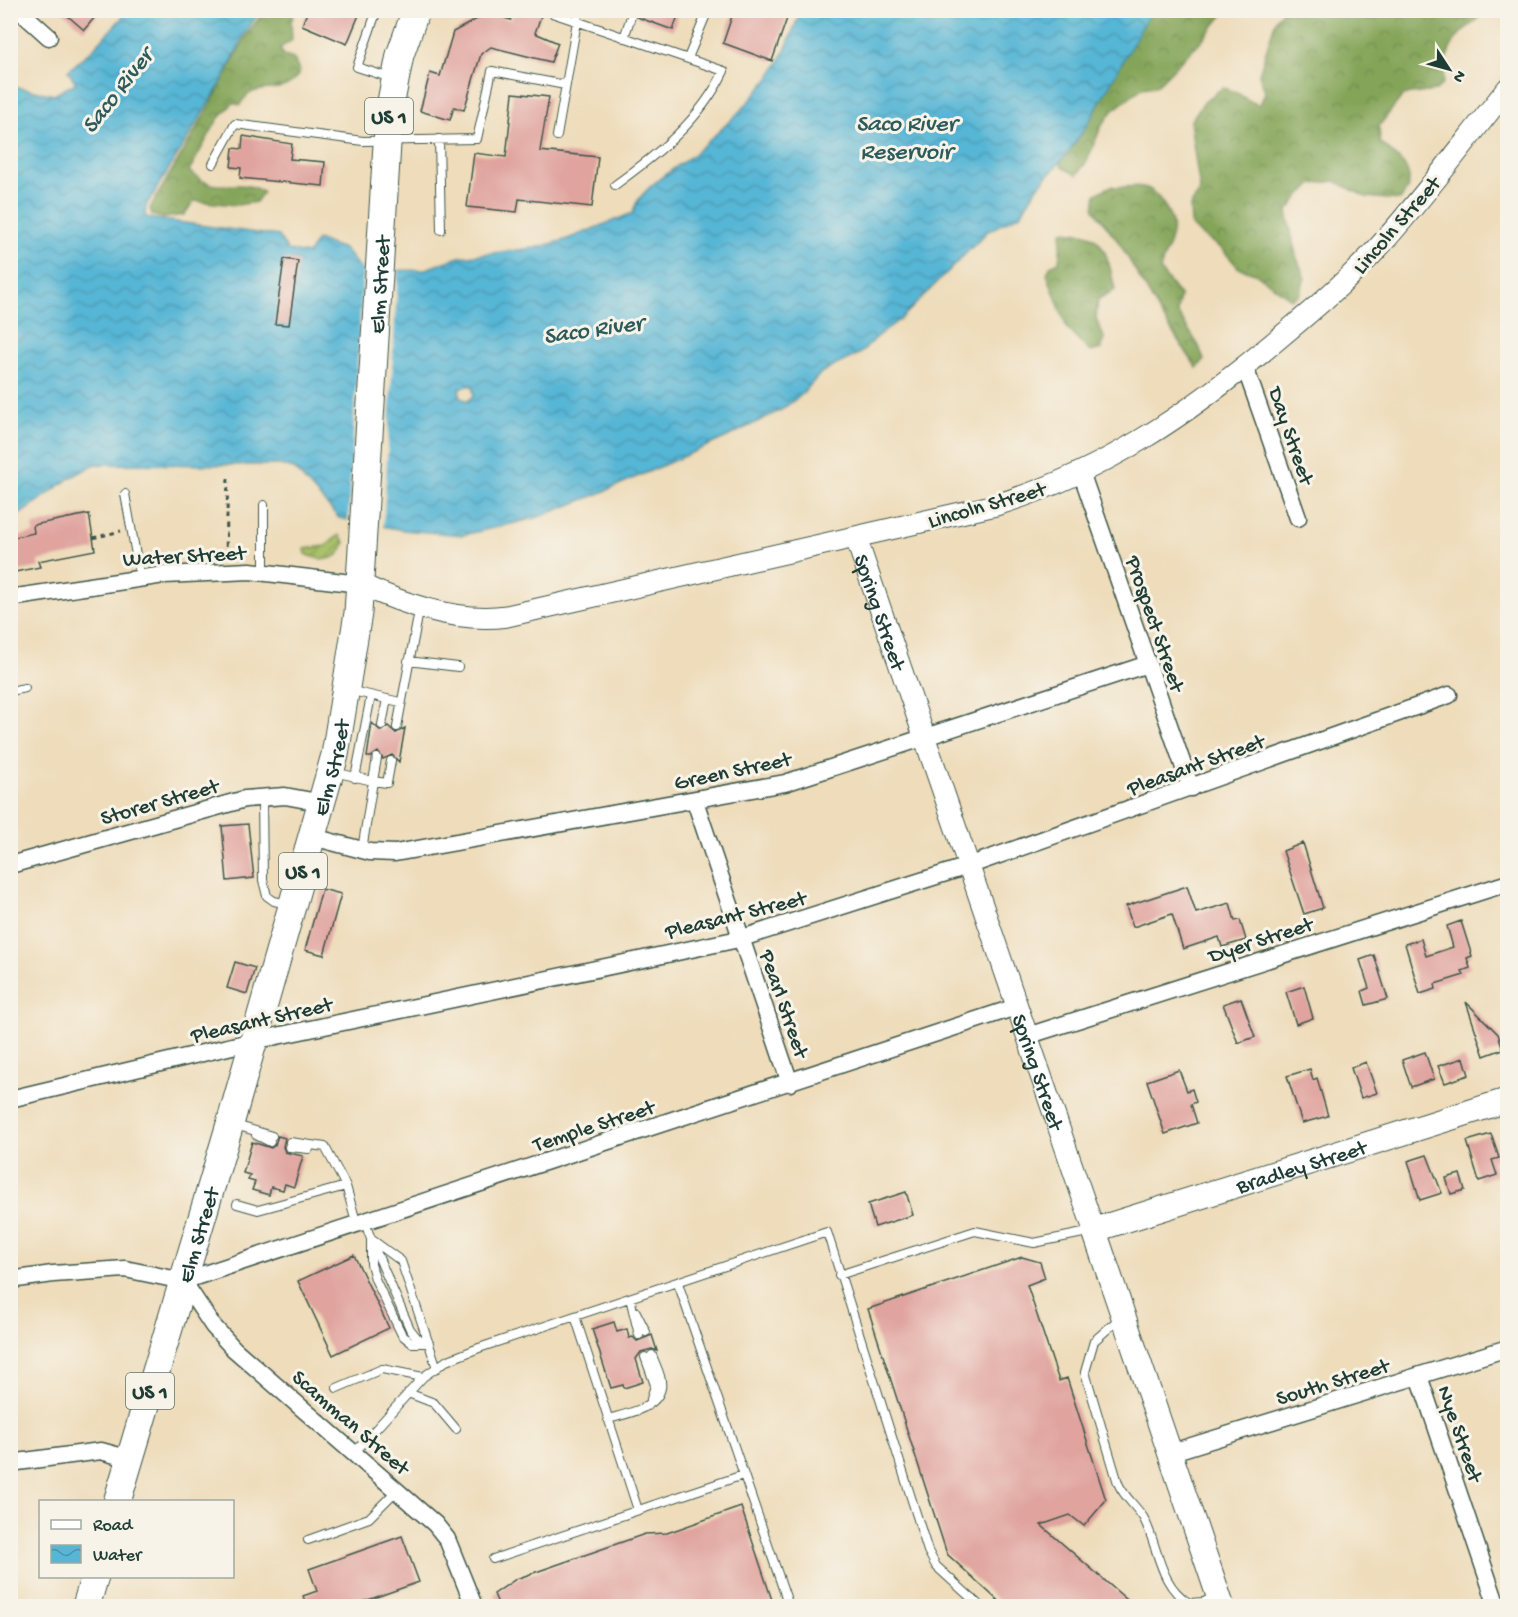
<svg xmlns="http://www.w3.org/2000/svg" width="1518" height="1617" font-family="'Gochi Hand',sans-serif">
<defs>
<pattern id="forest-crowns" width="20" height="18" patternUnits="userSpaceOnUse" patternTransform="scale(1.5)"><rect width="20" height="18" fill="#84a559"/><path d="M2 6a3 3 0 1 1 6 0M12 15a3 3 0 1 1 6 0" fill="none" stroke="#6b884a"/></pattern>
<pattern id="garden-furrows" width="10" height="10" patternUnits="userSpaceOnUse" patternTransform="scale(1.5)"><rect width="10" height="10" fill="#a6be63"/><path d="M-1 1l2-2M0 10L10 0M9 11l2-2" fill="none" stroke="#879c52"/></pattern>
<pattern id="water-waves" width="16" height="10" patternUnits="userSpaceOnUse" patternTransform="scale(1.5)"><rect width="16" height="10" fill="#57b6d5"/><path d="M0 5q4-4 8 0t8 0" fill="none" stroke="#4795ae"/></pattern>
</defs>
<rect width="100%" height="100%" fill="#f7f3e8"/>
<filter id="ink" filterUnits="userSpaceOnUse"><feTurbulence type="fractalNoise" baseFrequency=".0167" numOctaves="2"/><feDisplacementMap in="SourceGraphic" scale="12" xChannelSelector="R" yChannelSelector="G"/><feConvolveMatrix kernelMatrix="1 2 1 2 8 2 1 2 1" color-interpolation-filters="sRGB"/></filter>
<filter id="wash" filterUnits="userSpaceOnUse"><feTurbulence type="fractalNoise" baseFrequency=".008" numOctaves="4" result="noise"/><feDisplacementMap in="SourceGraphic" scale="24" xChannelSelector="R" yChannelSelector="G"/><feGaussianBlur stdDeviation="1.35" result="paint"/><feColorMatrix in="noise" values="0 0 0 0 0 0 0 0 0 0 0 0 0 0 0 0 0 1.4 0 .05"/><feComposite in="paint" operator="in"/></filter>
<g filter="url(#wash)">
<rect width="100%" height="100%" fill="#eedcba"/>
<path fill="url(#forest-crowns)" stroke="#527146" stroke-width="1.5" d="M265 10 295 11 291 22 292 40 280 48 283 55 294 59 300 72C284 102 255 76 240 105L233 103 218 119 189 171C218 198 235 175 263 192L256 202 237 205 194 201 184 215 163 218 152 215 150 208 212 102 246 36Z
M1283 10 1483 11C1473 28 1469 23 1460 34 1447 49 1444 64 1443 83L1435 91 1403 95 1379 126 1380 142C1400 161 1422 173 1400 200L1366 197 1335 181 1313 184 1300 195 1287 212 1296 256 1305 278 1299 295 1291 299 1255 273 1239 268 1221 248 1201 235 1191 225 1190 206 1200 191 1190 122 1203 103 1222 88C1237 89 1245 101 1260 105L1265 92 1259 74 1276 19Z
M1135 11H1226L1201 41 1156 86 1142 88 1112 111 1101 127 1087 161 1077 175 1062 167 1054 147Z
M1111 186C1123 190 1131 184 1143 187 1151 188 1157 195 1161 201 1183 229 1168 240 1160 270L1180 296 1177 312 1199 346 1204 360 1197 368 1161 315 1120 244 1094 209 1096 194Z
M1062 231C1070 232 1078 232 1086 234 1107 239 1111 272 1115 290L1098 299 1096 318 1105 340 1101 349 1090 352 1067 328 1047 274 1050 266 1059 262Z"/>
<path fill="url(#garden-furrows)" stroke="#627e4c" stroke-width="1.5" d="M339 535 345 542C340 562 322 562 306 554L305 549 326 546Z"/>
<path fill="url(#water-waves)" stroke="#3b7a84" stroke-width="1.5" fill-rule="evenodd" d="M128 11H260L244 35 222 82 146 206 145 215 148 218 279 236C288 254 287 250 308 254L317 240 344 249 362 271 423 270 459 257 535 248 565 240 633 213C636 190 677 168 695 153 721 130 762 93 779 62 788 46 794 27 801 11H1151L1089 122 1069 152 1035 190 1021 214 988 231 903 317 880 334 861 353 822 372 802 394 781 410 725 438 598 494 536 518 463 535 403 530 339 518 294 469 280 465 95 464 70 478 11 521V86L54 95 76 83 68 71 94 48ZM472 385 474 395 468 401 461 398 459 388Z"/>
<path fill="#eedcba" d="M363 268H398L383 528 348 523Z"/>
<g id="blocks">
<path fill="#e0a39e" d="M61 10H101L84 30Z
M308 10H361L347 44 302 25Z
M514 10H543L535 33 558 43 551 62 491 47 481 54 464 110 454 107 450 120 420 111 430 73 440 76 453 32 488 13 511 20Z
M639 10H680L673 30 637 17Z
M734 10H790L772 61 723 43Z
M513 93 549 97 540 151 598 157 592 207 519 199 517 212 467 207 474 153 506 157Z
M243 136 292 144 290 159 325 162 323 186 240 178 241 168 231 167 233 148 242 149Z
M284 259 298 261 289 325 275 324Z
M89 514 95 550 38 561 40 567 10 573V538L34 533 33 525Z
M372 723 381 731 388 726 396 733 405 728 399 762 392 755 383 759 378 752 371 757H367Z
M248 824 254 878 227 881 222 826Z
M1303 843 1323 908 1304 914 1283 851Z
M1187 886 1196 913 1230 903 1235 921 1240 920 1246 940 1222 947 1219 937 1183 949 1172 914 1133 927 1126 906Z
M322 889 341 894 324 955 305 950Z
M1461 921 1472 956 1467 958 1470 968 1462 971 1464 975 1435 984 1436 989 1420 994 1405 944 1421 939 1426 956 1453 947 1447 926Z
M1374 955 1388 999 1366 1005 1362 991 1369 988 1360 960Z
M235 962 255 968 247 994 227 988Z
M1304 986 1313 1018 1296 1024 1286 992Z
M1241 998 1255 1037 1238 1043 1223 1004Z
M1466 1002 1498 1034 1503 1049 1484 1056Z
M1425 1052 1434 1079 1411 1087 1402 1060Z
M1464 1058 1469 1075 1445 1083 1438 1066Z
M1366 1062 1377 1093 1361 1098 1351 1068Z
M1310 1069 1313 1080 1317 1078 1328 1116 1302 1123 1287 1076Z
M1179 1070 1187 1091 1192 1089 1196 1102 1191 1104 1197 1123 1165 1134 1147 1081Z
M1491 1134 1499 1158 1492 1160 1497 1175 1479 1181 1467 1141Z
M278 1136 285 1138 283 1147 285 1152 303 1156 294 1187 285 1184 283 1190 271 1187 269 1195 252 1190 255 1182 248 1180 250 1175 243 1173 252 1142 271 1148 275 1145Z
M1427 1155 1442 1193 1420 1200 1408 1161Z
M1460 1174 1465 1190 1451 1194 1446 1178Z
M906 1192 913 1215 875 1227 868 1204Z
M354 1255 389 1328 333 1355 298 1281Z
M1022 1257 1040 1262 1045 1278 1027 1285 1059 1381 1067 1378 1106 1500 1084 1526 1070 1515 1041 1525 1134 1606H1004L947 1554 868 1309Z
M614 1322 617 1332 627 1329 629 1338 633 1337 637 1341 652 1335 657 1351 652 1349 641 1352 636 1359 643 1382 624 1388 623 1385 611 1388 592 1329Z
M741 1507 774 1606H499L494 1594 516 1579 645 1534 667 1533Z
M402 1536 419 1582 351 1606H307L303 1596 317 1591 309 1569Z"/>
</g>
</g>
<g filter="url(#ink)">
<use href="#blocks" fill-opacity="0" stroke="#3e5548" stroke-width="1.5"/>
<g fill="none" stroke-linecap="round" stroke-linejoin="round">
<g stroke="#3e5548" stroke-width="10">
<path id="service" d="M377 10 357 67 391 78
M552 13 724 71C700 121 659 153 615 185
M624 38 633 10
M688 58 708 10
M557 136 579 10
M439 139 441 230
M213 164 235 124 363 141 477 139 492 71 565 85
M125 494 140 577
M264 573V505
M408 661 458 667
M348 690 400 702
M10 691 25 688
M382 725 387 699
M397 727 420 606
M377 758 373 781 387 783 391 761
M334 772 373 781 362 850
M355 778 371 696
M262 797 263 880 267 896 274 901 288 904
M232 1124 272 1136
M256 1135 270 1142
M290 1142 325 1147 346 1186
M289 1147 309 1149
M237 1204 258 1210 346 1186 357 1225
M365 1223 371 1239 401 1261 437 1368
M371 1239V1264L375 1279 402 1335 412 1343H429
M372 1242 410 1329 418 1339 426 1342
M839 1275 975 1231 1034 1243 1093 1231
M678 1283 789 1606
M630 1298 639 1335
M636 1312 646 1332
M575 1316 638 1510
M1120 1318 1094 1341 1085 1372 1118 1483C1124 1497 1135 1505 1143 1517 1159 1546 1158 1584 1189 1603L1204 1602 1217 1595
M645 1357 655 1385 651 1399
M337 1388 382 1369 423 1377
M408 1393 434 1403 456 1429
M608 1419C625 1414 657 1409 661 1388 663 1378 655 1364 652 1355
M355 1452 423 1377 446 1361 479 1348 827 1232 928 1551 936 1566 980 1606
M308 1540 369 1518 397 1490
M493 1559 743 1475"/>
</g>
<g stroke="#3e5548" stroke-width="19">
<path id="minor" d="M19 10 49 37
M1245 367 1298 518
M1081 472 1191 788
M10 598 164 575 250 571 360 584
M695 801 790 1083
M313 837 370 852 395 853 785 783 1148 664
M10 865 245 799 285 796 323 803
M1027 1036 1508 883
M10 1099 253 1041 739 939 968 866 1449 695
M10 1280 53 1274 125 1269 183 1281
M183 1281 1016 1007
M183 1281 213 1326 234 1349 435 1524 447 1539 474 1606
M1419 1376 1497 1606
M1169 1453 1508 1348
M10 1463 101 1451 130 1459"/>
</g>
<g stroke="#3e5548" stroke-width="23">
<g id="tertiary">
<path id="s1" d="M856 538 1094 1230"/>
<path d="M360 584C405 605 458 623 507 616L996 505C1104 472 1187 415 1272 344 1308 314 1344 284 1376 250 1423 199 1464 142 1508 88"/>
</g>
</g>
<g stroke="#3e5548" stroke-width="26">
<g id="secondary">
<path id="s2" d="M1222 1606 1094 1230 1508 1100"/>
</g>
</g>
<g stroke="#3e5548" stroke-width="29">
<g id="primary">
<path id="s3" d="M117 1502 230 1124 335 755 358 613 389 112 400 55 416 10"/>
<path d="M86 1606 95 1576"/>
</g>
</g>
<path stroke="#3e5548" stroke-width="3" stroke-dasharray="4.5 4.5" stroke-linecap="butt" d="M93 538 121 531
M226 555 228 474"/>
<use href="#service" stroke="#fff" stroke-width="8"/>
<use href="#minor" stroke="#fff" stroke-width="16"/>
<use href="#tertiary" stroke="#fff" stroke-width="21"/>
<use href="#secondary" stroke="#fff" stroke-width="24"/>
<use href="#primary" stroke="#fff" stroke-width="27"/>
</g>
</g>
<g text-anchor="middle" stroke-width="6" stroke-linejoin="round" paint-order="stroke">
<g fill="#f7f3e8" stroke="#60746a" stroke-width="1.5">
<rect x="365" y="98" width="48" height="36" rx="4.5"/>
<rect x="279" y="853" width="48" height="36" rx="4.5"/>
<rect x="126" y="1373" width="48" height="36" rx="4.5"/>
</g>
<g font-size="21" font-weight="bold" fill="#1f3d34">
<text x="389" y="123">US 1</text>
<text x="303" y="878">US 1</text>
<text x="150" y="1398">US 1</text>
</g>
<g font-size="22" fill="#1f3d34" stroke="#f7f3e8">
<text transform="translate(1395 224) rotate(-49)" y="8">Lincoln Street</text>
<text dy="8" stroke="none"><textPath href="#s3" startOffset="1251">Elm Street</textPath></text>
<text transform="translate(1293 435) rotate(71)" y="8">Day Street</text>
<text transform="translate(986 503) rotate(-16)" y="8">Lincoln Street</text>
<text transform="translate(184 554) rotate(-3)" y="8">Water Street</text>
<text dy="8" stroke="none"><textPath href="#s1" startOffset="78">Spring Street</textPath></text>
<text transform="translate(1157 623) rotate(71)" y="8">Prospect Street</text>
<text transform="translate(1195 763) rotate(-20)" y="8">Pleasant Street</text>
<text dy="8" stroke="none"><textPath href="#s3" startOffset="765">Elm Street</textPath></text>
<text transform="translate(732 769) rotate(-12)" y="8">Green Street</text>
<text transform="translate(159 800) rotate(-16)" y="8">Storer Street</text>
<text transform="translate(735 913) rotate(-14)" y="8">Pleasant Street</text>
<text transform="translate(1260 938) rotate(-18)" y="8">Dyer Street</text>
<text transform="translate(786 1003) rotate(71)" y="8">Pearl Street</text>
<text transform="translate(261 1018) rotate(-13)" y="8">Pleasant Street</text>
<text dy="8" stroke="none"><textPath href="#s1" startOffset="564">Spring Street</textPath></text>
<text transform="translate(593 1124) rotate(-18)" y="8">Temple Street</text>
<text dy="8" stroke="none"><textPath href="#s2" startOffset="614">Bradley Street</textPath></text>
<text dy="8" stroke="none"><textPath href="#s3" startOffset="279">Elm Street</textPath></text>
<text transform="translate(1332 1380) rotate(-17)" y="8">South Street</text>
<text transform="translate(352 1421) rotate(41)" y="8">Scamman Street</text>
<text transform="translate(1462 1433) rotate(71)" y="8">Nye Street</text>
</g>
<g font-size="24" font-style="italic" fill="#2d5b5c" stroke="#f7f3e8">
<text transform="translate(116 90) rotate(-52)" y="8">Saco River</text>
<text x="906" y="130">Saco River<tspan x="906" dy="28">Reservoir</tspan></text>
<text transform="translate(593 328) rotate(-8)" y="8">Saco River</text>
</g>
</g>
<rect width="1518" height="1617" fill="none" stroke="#f7f3e8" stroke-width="36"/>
<rect x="39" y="1500" width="195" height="78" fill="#f7f3e8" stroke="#a1aaa0" stroke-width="1.5"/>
<rect x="51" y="1520" width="30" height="9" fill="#ffffff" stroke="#a1aaa0" stroke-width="1.5"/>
<text x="93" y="1530" font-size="18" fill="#1f3d34">Road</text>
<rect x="51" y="1545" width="30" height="18" fill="url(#water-waves)" stroke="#a1aaa0" stroke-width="1.5"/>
<text x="93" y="1560" font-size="18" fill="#1f3d34">Water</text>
<g transform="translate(1449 69) rotate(126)" stroke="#f7f3e8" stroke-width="4.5" paint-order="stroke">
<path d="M0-4.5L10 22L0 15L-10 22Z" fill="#1f3d34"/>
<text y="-9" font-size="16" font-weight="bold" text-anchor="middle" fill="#1f3d34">N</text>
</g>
</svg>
